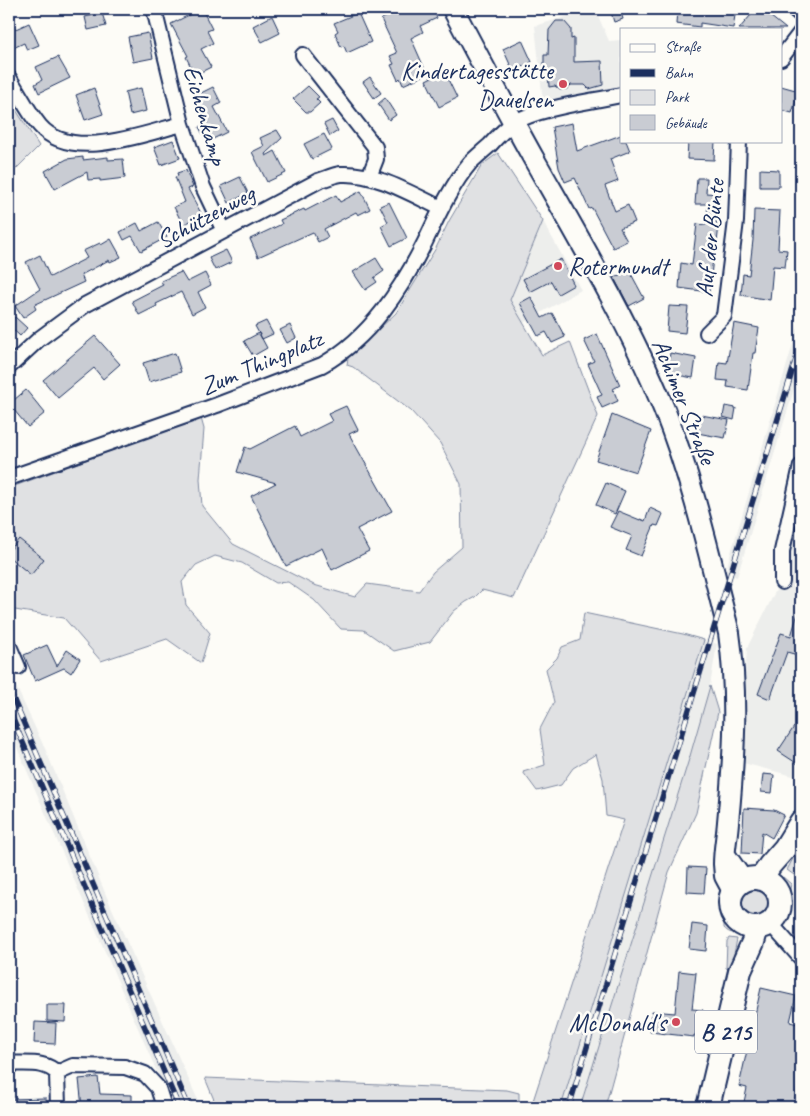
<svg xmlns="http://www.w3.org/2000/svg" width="810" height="1116" font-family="Caveat,sans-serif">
<rect width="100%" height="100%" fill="#fdfcf7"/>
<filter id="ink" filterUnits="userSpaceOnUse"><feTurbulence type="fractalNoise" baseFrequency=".02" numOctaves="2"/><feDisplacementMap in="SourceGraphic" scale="10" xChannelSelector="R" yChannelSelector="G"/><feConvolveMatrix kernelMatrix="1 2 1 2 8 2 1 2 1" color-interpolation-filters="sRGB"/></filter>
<g filter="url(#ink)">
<path fill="#edeeec" d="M592 9H595L609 41 621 40V86L543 102 535 26Z
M543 221 581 290 523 323 510 300Z
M801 317V366L737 577 725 573Z
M801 504V778L739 762 747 648 784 574Z
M704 640 717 644 710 686 690 756 580 1107H561Z
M9 671 46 751 106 895 201 1107H172L9 729Z"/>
<path fill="#e0e1e3" stroke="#7e88a0" d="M9 99 39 146 9 176Z
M498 153 543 221 510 300 542 355 570 342 598 416 514 598 482 590 475 597 466 602 454 611 430 642 394 651 364 630 341 629 314 600 288 582 276 583 242 563 215 556 196 565 182 582 186 605 210 633 201 663 167 639 101 661 64 618 15 610 9 612V488L201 418 204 429 200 479 202 506 233 544 314 585 355 597 367 584 419 591 433 572 462 547 461 484 440 443 411 411 353 367 347 365 348 358 396 313 436 248 449 221 482 165Z
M584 613 683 634 704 640 561 1107H531L624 820 606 816 603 779 596 754 573 768 561 785 537 791 523 772 545 765 540 729 554 702 546 669 557 658 562 647 580 640Z
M710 686 718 712 696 813 669 872 605 1107H580L690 756Z
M801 843V861L795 875H794L787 870Z
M783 877 791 884 782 926C780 917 785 910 785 901 784 893 781 886 783 877Z
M741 902a15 15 0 1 1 30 0a15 15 0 1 1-30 0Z
M729 914 734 922 737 932C731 934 728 932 724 928V920Z
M729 938 737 939 731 969 726 968 727 941Z
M205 1078 507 1090 519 1093V1100L517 1107H217Z"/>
<path fill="#c9ccd3" stroke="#1b2f5e" d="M201 9H202L212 29 207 31 213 43 201 49 211 67 195 75 186 57 188 56 171 24Z
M403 9H433L437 18 420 26 423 32 411 38 427 74 403 85 400 78 398 80 391 65 394 64 390 56 397 53 381 19Z
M610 9H620L623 19 614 22Z
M677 9H736L733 28 700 23V27L676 24Z
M756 9 763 15 765 12 786 29H739Z
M102 13 106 26 88 30 85 17Z
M358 13 371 42 347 53 344 46 341 47 335 33 338 31 334 23Z
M272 16 280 33 262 42 253 26Z
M556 21H564L571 29V39L574 38V62L602 61 603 85 589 89 585 85H571L567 89 560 90 555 86 549 87 548 72H544V55H548L549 30Z
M29 23 39 45 27 50 24 43 11 49 9 44V32Z
M148 33 153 58 133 62 128 37Z
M522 40 532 62 513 71 503 49Z
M58 57 70 78 39 93 35 84 42 80 36 67Z
M444 71 457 98 439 107 426 80Z
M370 77 381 93 374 98 363 82Z
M308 86 319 97 316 99 320 103 310 112H306L293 99Z
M781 86 799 91 792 113 781 110Z
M213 87 221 103 214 107 227 132 207 142 199 127 208 122 195 96Z
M94 88 103 114 85 120 76 95Z
M141 88 146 111 130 115 125 92Z
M385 98 396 115 389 120 378 104Z
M332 120 338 131 330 136 324 124Z
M572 123 577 151 621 135V141H626L630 151 610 159 618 181 605 186 615 211 628 205 635 222 620 228 627 241 613 248 592 208 589 209 575 178 565 182 559 168 552 127Z
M277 130 282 138 265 154 266 156 275 151 286 173 267 182 252 152 264 146 260 138Z
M324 134 332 149 312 159 304 144Z
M173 140 180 158 161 165 154 147Z
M688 141H715L714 160 687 159Z
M83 157V160L108 157V160L123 159 125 178 100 181V179L88 180 87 172 55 189 45 171 67 159Z
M760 169 779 170V187H760Z
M186 170 193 187 188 189 202 215 183 225 174 207 185 202 175 177 178 176 177 173Z
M240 177 248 193 229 203 221 186Z
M697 178H707L706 193 719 194 716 226H719L716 250H714L709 292 679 288 681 263 692 265 697 224 706 225 708 204H695Z
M361 191 370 209 358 215 356 212 324 229 328 237 318 242 313 232 258 257 250 239 282 224 280 220 304 209 305 211 336 195 340 202Z
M389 202 407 238 391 246 381 226 388 222 380 206Z
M754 210 780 211 778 249 787 250 785 267 773 266 770 300 741 295 743 274 749 275 753 240Z
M158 222 167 237 141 251 132 236 124 240 120 232 137 223 141 231Z
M111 239 121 257 110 262 109 260 81 275 84 282 34 305 36 309 23 318 15 306 40 289 26 262 40 255 50 277 87 258 83 251 100 243 101 245Z
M226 250 232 262 215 270 209 258Z
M376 258 384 271 374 278 377 282 365 290 353 272Z
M561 259 574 285 558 294 551 281 530 292 523 279Z
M629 270 644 298 629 306 614 278Z
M181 272 187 282 205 273 211 285 198 292 205 307 192 314 181 292 156 304 157 306 139 315 132 301 163 285 161 281Z
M531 297 542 318 552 313 565 337 552 343 546 332 538 336 520 303Z
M669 306 688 307 685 333 667 331Z
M15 317 27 328 20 336 9 326Z
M266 321 273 334 262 339 255 326Z
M734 323 759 328 755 353H753L748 390 727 387 728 381 717 380 719 362 727 363Z
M290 325 296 338 287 343 280 330Z
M259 333 267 348 253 356 244 341Z
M597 334 620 385 613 389 618 401 602 408 597 397 602 395 588 364 594 361 584 340Z
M95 336 120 364 103 379 94 368 58 398 43 380Z
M175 353 181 372 149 382 143 363Z
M670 353 696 358 693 378 667 373Z
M26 390 45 413 28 427 9 404Z
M346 406 358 430 349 434 392 511 357 529 369 551 332 570 322 548 286 566 251 496 276 483 237 472 245 447 250 449 295 426 300 437 332 421 328 414Z
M725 406 736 408 734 420 723 417Z
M612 415 651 431 636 472 596 460Z
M701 415 729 420 725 438 697 433Z
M606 483 625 491 615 514 596 505Z
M650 508 663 514 658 526 654 525 641 556 626 550 632 536 610 527 618 511 640 520V519L645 521Z
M19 539 44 559 31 575 9 557V551Z
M799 610H801V656L787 652 770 699 758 694 781 633 791 636Z
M47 645 57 666 67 650 80 659 71 673 64 668 35 681 24 655Z
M794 727 801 731V766L778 751Z
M763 774 774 775 772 793 761 792Z
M744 808 774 810 784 815 772 838 762 832 760 854 742 853Z
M688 867 706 868 704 893 687 892Z
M692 924 708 926 706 951 689 949Z
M679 971 696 973 692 1009 703 1010 700 1036 694 1035V1037L650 1032 652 1011 675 1013Z
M761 988 796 996 790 1022 801 1025V1071L793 1107H765L744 1102 747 1088 739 1086Z
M47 1005H66L65 1022 47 1021Z
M35 1022 56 1023 55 1044 34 1043Z
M98 1077 100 1094 132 1095V1107H82L79 1079Z
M46 1098V1107H10V1099Z"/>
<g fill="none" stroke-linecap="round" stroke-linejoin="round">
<g stroke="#1b2f5e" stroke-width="18">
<path id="street" d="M154 9 182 124 203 187 224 231
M794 9 801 15
M303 55 375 147 376 159 369 177
M781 58 801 32
M9 78C19 93 28 112 40 126 71 162 143 134 182 124
M707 333 724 316 736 221 739 141
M9 367 39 339 85 305 318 181C325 179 333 175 341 174 375 172 411 194 441 208
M9 478 217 405 322 365C370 338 401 290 425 242 437 217 452 184 470 163 476 157 483 151 490 145 497 137 506 128 515 122 542 107 590 102 621 95
M782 582V551L801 466
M9 646 18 667
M770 923 801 958
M9 1063C26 1065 44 1060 57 1073L73 1066 125 1067 145 1074 158 1088 164 1107
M57 1073 58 1107"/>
</g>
<g stroke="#1b2f5e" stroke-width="24">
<path id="secondary" d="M453 9C480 60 507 111 535 161 581 242 629 323 664 409 693 481 710 558 729 633 738 695 734 759 728 822 727 836 724 850 724 864L725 876 733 891
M725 855 743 881"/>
</g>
<g stroke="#1b2f5e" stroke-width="26">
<path id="primary" d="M730 903a25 25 0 1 1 50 0a25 25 0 1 1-50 0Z
M761 879 770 865 785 848 801 822
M708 1107 740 971 753 942 757 928"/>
</g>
<use href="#street" stroke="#fdfcf7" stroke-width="14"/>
<use href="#secondary" stroke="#fdfcf7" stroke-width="20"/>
<use href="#primary" stroke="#fdfcf7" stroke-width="22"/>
<g stroke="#1b2f5e" stroke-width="5.5">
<path id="rail" d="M9 689 189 1107
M9 710 179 1107
M569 1107 654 824 801 343"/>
</g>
<use href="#rail" stroke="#fdfcf7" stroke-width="4" stroke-dasharray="11" stroke-linecap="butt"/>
</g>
</g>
<g fill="#d1495b" stroke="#fdfcf7" stroke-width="2">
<circle cx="563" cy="84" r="5"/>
<circle cx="558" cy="266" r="5"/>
<circle cx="676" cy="1022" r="5"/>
</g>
<g text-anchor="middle" stroke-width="5" stroke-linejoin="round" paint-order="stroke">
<rect fill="#fdfcf7" stroke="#5f6c8c" stroke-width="1" x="695" y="1010.5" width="62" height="43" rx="4"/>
<g font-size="24" font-weight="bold" fill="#1b2f5e">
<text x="726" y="1040">B 215</text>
</g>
<g font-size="25" fill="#1b2f5e" stroke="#fdfcf7" text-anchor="end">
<text x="553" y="79">Kindertagesstätte<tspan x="553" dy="29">Dauelsen</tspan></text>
<text x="568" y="275" text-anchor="start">Rotermundt</text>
<text x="666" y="1031">McDonald's</text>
</g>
<g font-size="25" fill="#1b2f5e" stroke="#fdfcf7">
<text transform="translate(206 115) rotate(74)" y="9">Eichenkamp</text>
<text transform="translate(205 216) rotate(-28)" y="9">Schützenweg</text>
<text transform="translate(709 238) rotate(-84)" y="9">Auf der Bünte</text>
<text transform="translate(261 362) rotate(-23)" y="9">Zum Thingplatz</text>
<text transform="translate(685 401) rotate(68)" y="9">Achimer Straße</text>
</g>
</g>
<rect width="810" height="1116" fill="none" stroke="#fdfcf7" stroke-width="30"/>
<rect x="15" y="15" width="780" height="1086" fill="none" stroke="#1b2f5e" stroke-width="2" filter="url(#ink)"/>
<rect x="620" y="28" width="162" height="115" fill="#fdfcf7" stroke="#a3aaba"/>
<rect x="630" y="44" width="25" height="8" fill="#fdfcf7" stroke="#a3aaba"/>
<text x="665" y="52" font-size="15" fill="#1b2f5e">Straße</text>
<rect x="630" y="69" width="25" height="8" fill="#1b2f5e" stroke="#a3aaba"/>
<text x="665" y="78" font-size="15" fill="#1b2f5e">Bahn</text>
<rect x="630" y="90" width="25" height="15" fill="#e0e1e3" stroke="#a3aaba"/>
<text x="665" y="102" font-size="15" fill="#1b2f5e">Park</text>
<rect x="630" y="115" width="25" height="15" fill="#c9ccd3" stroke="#a3aaba"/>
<text x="665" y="128" font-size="15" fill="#1b2f5e">Gebäude</text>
</svg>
